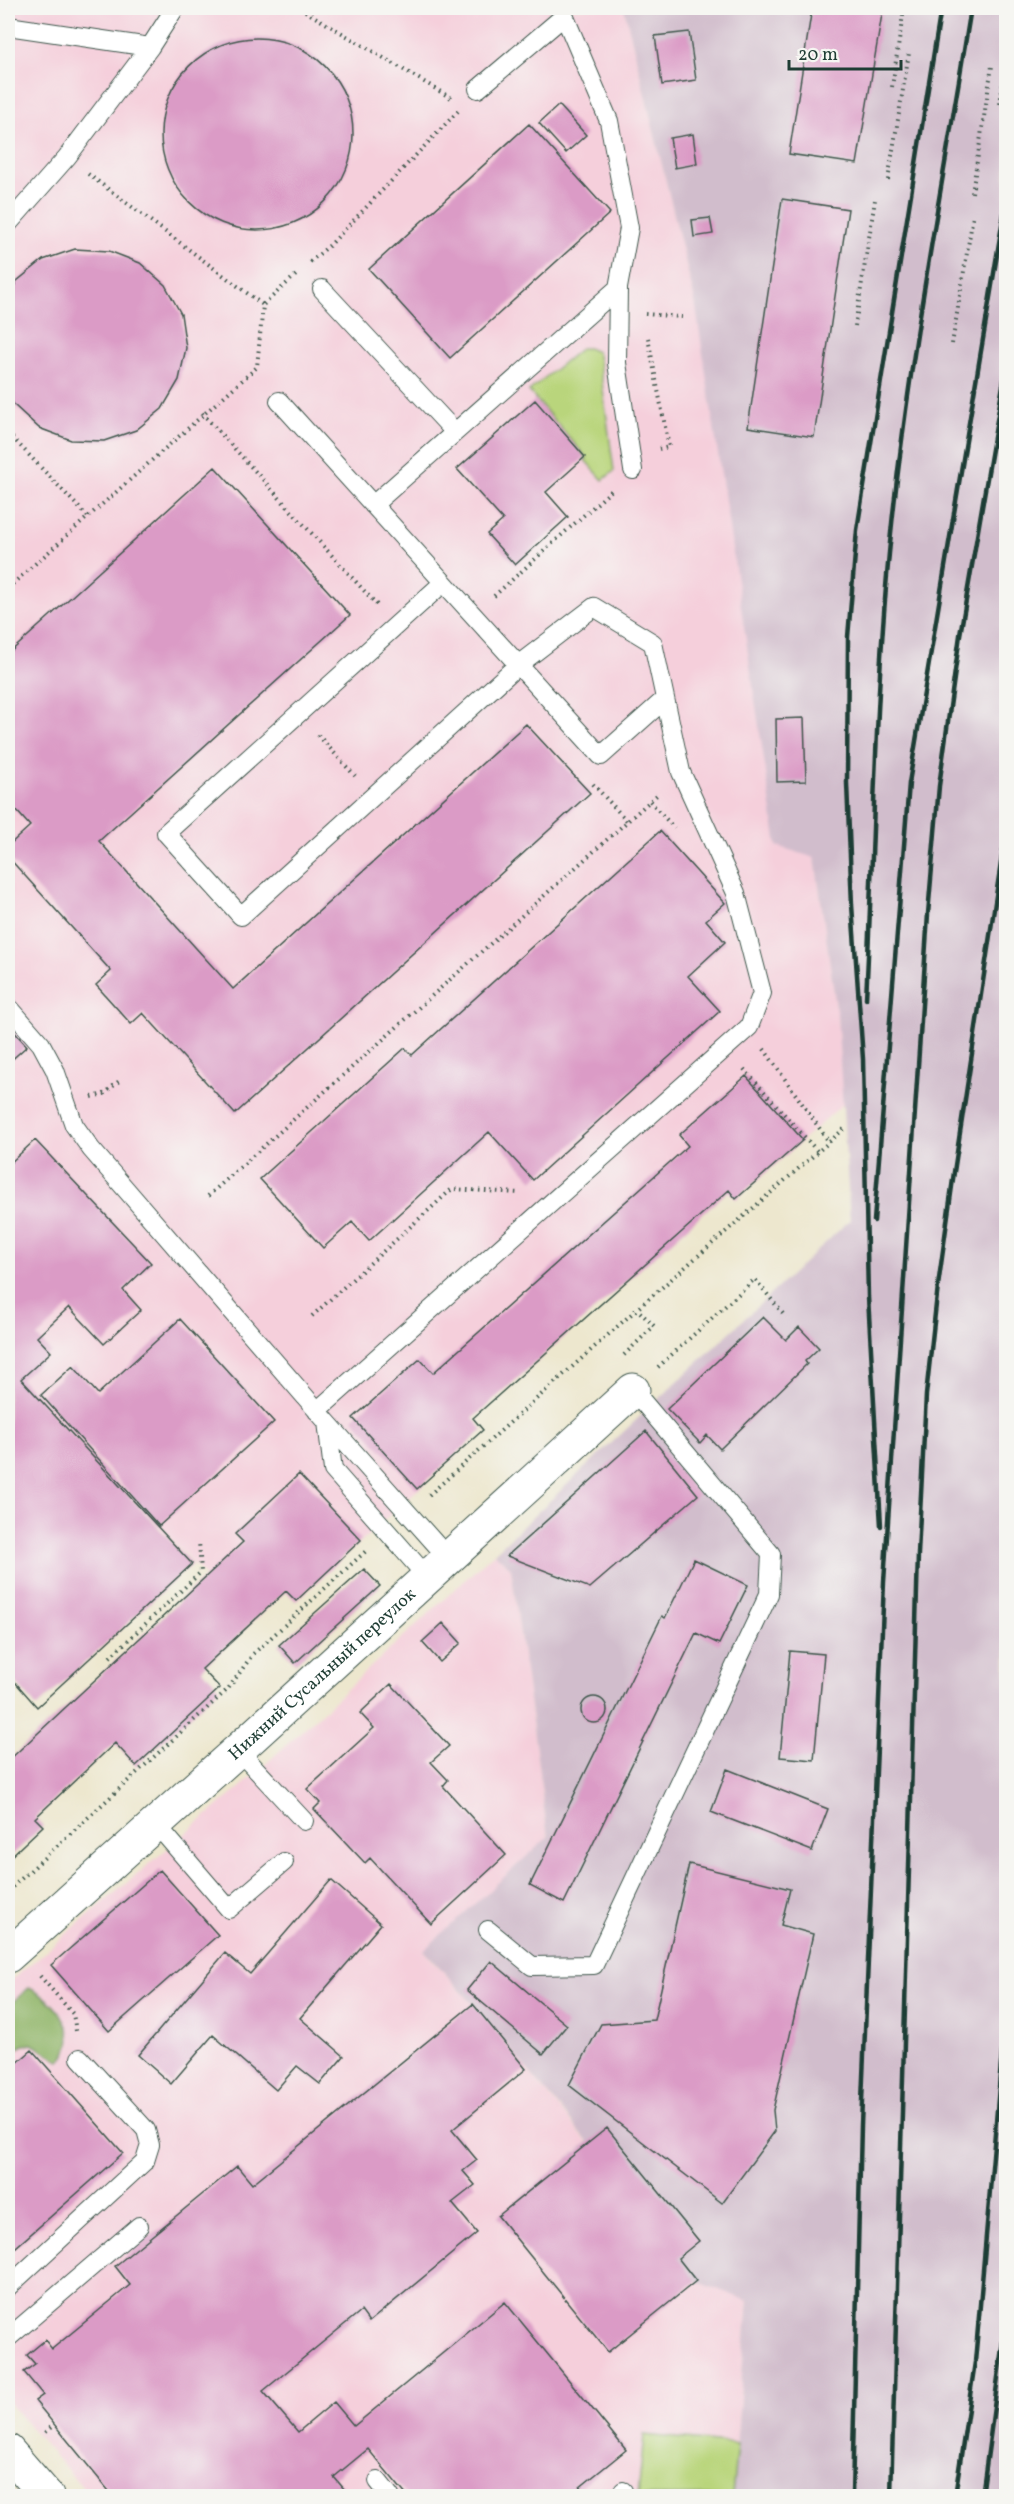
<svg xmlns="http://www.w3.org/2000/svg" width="1014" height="2504" font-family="Vollkorn,serif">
<rect width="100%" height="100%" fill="#f6f6f2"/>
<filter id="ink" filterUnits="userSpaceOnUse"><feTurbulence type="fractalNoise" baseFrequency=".0167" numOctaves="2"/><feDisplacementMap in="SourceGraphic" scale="12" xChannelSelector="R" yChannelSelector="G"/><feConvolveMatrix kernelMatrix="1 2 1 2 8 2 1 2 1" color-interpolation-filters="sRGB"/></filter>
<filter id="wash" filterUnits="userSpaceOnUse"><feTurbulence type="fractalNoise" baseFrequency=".008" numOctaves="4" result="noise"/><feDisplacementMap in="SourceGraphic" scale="24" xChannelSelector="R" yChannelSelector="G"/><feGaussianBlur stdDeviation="1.35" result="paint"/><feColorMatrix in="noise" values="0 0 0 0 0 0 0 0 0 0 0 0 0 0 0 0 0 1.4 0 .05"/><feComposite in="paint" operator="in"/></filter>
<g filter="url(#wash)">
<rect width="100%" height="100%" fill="#ede7ce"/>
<path fill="#f5cfdb" d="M8 8H624L695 301 815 858 837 1014 843 1104 736 1199 728 1191 473 1418 483 1430 296 1601 286 1591 202 1669 220 1688 136 1766 115 1744 35 1818 43 1826 8 1859V1761L206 1577 21 1379 8 1390Z
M494 1553 511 1568 548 1838 424 1951 473 2004 588 2143 608 2351 696 2281 748 2300 732 2496H90L8 2402V1983L243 1785Z"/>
<path fill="#d1bdcc" d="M624 8H1006V2496H732L748 2301 696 2281 608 2352 498 2216 588 2142 473 2004 424 1950 548 1837 511 1568 494 1553 850 1220 837 1014 815 858 777 846 695 301Z"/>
<path fill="#b9d57b" stroke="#6c8958" stroke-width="1.5" d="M581 348H588L597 352 599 360 614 471 603 480 585 460 587 458 529 391Z
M644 2435 737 2444 732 2496H638Z"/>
<path fill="#92b66b" stroke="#587a50" stroke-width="1.5" d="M29 1988C54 1999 86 2035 60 2061L32 2044 24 2045 8 2054V2006Z"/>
<g id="blocks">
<path fill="#db9bc6" d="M812 8H883L857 164 789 154Z
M689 32 696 80 662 85 655 36Z
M161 134a96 96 0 1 1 192 0a96 96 0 1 1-192 0Z
M559 105 586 135 566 153 539 123Z
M529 124 610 213 450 358 369 269Z
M693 134 697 164 675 168 670 138Z
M782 199 848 209 814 437 748 427Z
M710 218 713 234 694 237 692 220Z
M75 249 109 251 140 263 165 285 181 314 186 348 179 380 162 409 136 430 104 441 71 440 39 428 14 405 8 394V297L17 281 43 260Z
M535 400 585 457 546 492 568 517 515 565 487 534 503 520 457 469Z
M215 467 350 615 99 841 233 989 526 724 590 793 235 1114 143 1013 131 1024 96 985 111 971 8 857V846L30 826 8 801V654Z
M804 718 806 781 777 782 776 719Z
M660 831 725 903 706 920 725 942 688 976 720 1011 533 1180 489 1132 369 1241 352 1222 323 1248 260 1179 405 1048 412 1055Z
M8 1025 27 1046 8 1063Z
M746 1076 803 1140 736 1199 729 1190 473 1418 483 1430 417 1489 353 1418 420 1359 433 1373 688 1146 679 1135Z
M35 1140 151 1263 123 1290 141 1310 104 1344 69 1307 37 1337 51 1352 21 1379 192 1564 37 1707 8 1674V1165Z
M763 1317 786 1340 799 1327 819 1348 805 1361 807 1364 720 1449 707 1435 700 1443 667 1409Z
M180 1319 274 1422 159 1526 41 1395 73 1366 98 1394Z
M646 1431 698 1495 590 1588 507 1556Z
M299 1474 361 1540 296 1601 286 1591 202 1669 220 1688 136 1766 115 1743 35 1818 43 1826 8 1859V1761L243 1542 235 1534Z
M694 1559 748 1585 719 1644 696 1633 564 1903 530 1885 662 1616 665 1618Z
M364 1569 380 1586 295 1663 279 1645Z
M443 1623 461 1643 440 1662 422 1642Z
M790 1651 824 1654 814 1760 780 1757Z
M391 1684 449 1746 431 1762 448 1780 443 1786 506 1855 431 1924 370 1858 365 1863 314 1809 320 1803 307 1789 374 1728 360 1713Z
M581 1710a13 13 0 1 1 26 0a13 13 0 1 1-26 0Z
M727 1769 828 1809 812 1851 711 1812Z
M689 1864 790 1889 781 1925 813 1934 773 2110 775 2131 722 2203 569 2085 601 2024 654 2020Z
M160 1870 218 1935 109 2031 51 1965Z
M331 1880 381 1924 300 2018 344 2056 320 2084 297 2066 276 2090 213 2035 171 2084 138 2055 225 1953 250 1974Z
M491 1961 567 2025 543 2054 467 1990Z
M473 2004 526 2069 452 2130 477 2160 463 2171 475 2185 452 2203 477 2233 369 2322 361 2311 263 2391 298 2432 334 2402 354 2426 505 2302 626 2450 569 2496H407L368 2449 334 2477 350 2496H113L35 2401 43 2395 24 2372 35 2364 27 2355 45 2340 52 2349 130 2285 115 2266 237 2166 252 2184Z
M32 2050 123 2153 8 2254V2071Z
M607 2128 699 2241 678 2258 696 2281 608 2352 498 2216Z"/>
</g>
</g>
<g filter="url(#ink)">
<use href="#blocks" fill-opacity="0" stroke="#3e564b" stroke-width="1.5"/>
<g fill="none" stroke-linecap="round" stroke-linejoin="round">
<g stroke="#3e564b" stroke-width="20">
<path id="service" d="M561 8 609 121 629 228 618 288 617 363 633 470
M8 26 150 47
M478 89 563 17
M8 224 67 157 150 47 175 8
M322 289 455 432
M279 401 601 756 665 699
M373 505 618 288
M8 1006 41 1044 55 1070 74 1125 91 1149 327 1422 449 1559
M317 1411 749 1027 762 993 736 893 681 772 653 643 594 607 518 665 241 916 166 833 443 583
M327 1422 333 1470 428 1578
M238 1750 304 1821
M156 1824 229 1909 284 1862
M488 1930 532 1966 594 1965 769 1594 771 1554 633 1390
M8 2287 145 2161 150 2145 146 2130 80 2058
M8 2338 139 2226
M378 2481 390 2496
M622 2496 623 2491"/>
</g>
<g stroke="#3e564b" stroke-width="35">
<g id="minor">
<path id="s1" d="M8 1956 238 1750 633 1390"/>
</g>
</g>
<g stroke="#3e564b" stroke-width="35">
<path id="tertiary" d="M8 2451 47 2496"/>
</g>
<path stroke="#3e564b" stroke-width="4" stroke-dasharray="1.5 4.5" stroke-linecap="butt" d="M300 8 451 98
M892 87 904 8
M1000 104 1006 61
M88 174 263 305
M888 180 909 53
M972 193 992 66
M310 262 331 244 460 109
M645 314 682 317
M855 326 875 200
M648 338 669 447 659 449
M952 344 973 216
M202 413 378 606
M8 433 88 517
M8 588 257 367 263 305 296 275
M494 596 613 489
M318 735 355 776
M593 784 627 821
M650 801 674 828
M764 1049 829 1142
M744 1069 818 1152
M92 1097 104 1094 119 1081
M208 1196 659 793
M312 1316 452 1189 519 1193
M624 1355 654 1326 637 1309
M658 1367 755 1279 784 1315
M429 1495 637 1309 844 1129
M110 1657 201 1572 199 1541
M8 1891 228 1689 253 1654 367 1550
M40 1976 73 2014 76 2031
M45 2432 54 2425"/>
<use href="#service" stroke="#fff" stroke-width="18"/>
<use href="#minor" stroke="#fff" stroke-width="33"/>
<use href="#tertiary" stroke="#fff" stroke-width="33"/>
<path stroke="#1f3d34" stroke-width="4.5" d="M866 999C874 843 875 688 891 533 909 358 943 181 971 8
M874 1221 909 783 1006 201
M881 1526 868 1297 863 1059 852 905 847 783 848 637 857 530 941 8
M852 2496 861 2125 884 1582 928 914 939 786 960 635 1006 368
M891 2496 918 1554 926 1395 938 1286 954 1172 1006 830
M955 2496 975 2362 1006 2007
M982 2496 1006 2318"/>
</g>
</g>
<g text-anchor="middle" stroke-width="4.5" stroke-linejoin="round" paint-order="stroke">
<g font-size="18" fill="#1f3d34" stroke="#f6f6f2">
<text dy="6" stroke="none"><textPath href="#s1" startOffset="422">Нижний Сусальный переулок</textPath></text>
</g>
</g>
<rect width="1014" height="2504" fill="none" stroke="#f6f6f2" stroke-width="30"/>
<path d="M789 60v9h112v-9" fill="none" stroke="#1f3d34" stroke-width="3"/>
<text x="798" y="60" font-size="18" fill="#1f3d34" stroke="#f6f6f2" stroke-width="4.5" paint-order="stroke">20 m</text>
</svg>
